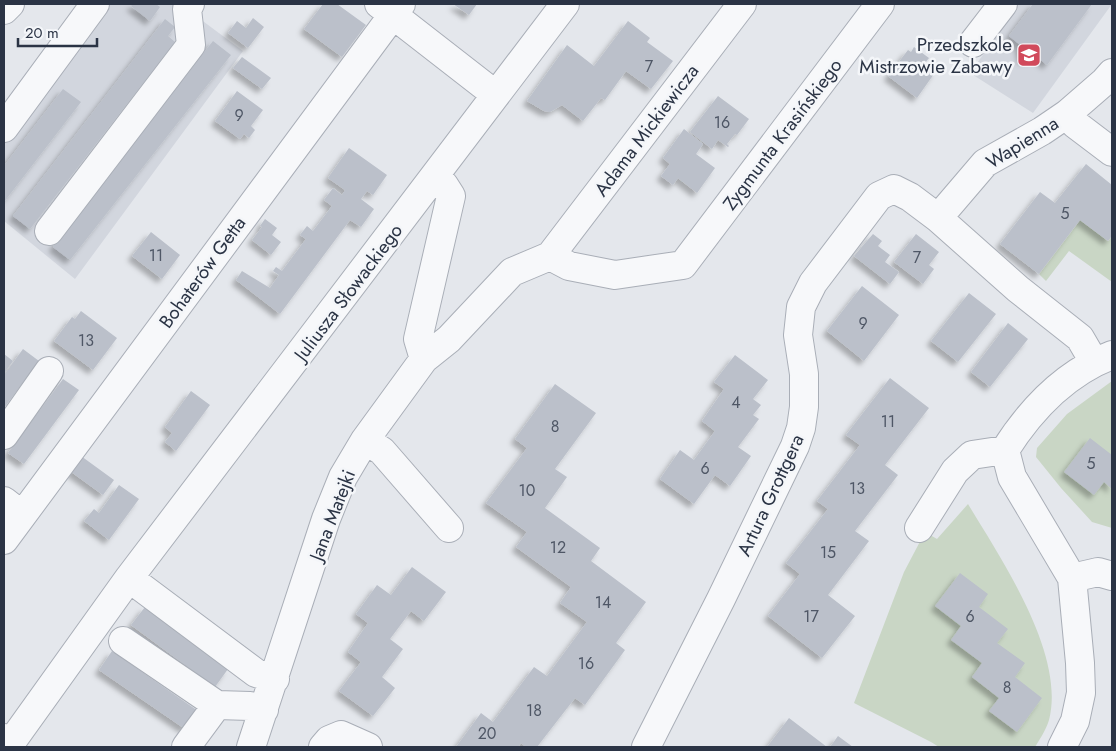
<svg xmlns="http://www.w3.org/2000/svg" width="1116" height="751" font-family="Jost,sans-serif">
<defs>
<filter id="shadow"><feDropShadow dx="-4.5" dy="4.5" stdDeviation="2.5" flood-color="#0004"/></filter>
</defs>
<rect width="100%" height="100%" fill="#e4e7ec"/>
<path fill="#d2d6de" d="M81 4H180L243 51 75 279 4 221V106Z
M1019 4H1112L1033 113 970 73Z"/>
<path fill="#c9d6c5" d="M1080 220 1108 241 1112 236V282L1069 251 1046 281 1039 274Z
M1112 381V528L1092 522 1061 488 1036 457 1037 448 1067 414Z
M968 504C1001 559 1066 654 1049 720 1046 730 1040 739 1035 747H939L931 742 854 703 904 572 925 532 937 539Z"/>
<path fill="#bbc0ca" filter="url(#shadow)" d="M133 4H156L160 7 150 21 131 6Z
M323 4H337L366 25 342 57 304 29Z
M453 4H477L469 15Z
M1033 4H1092L1047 65 1037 57 1022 60 1019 44 1009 36Z
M253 18 264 27 248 48 228 33 237 21 246 28Z
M165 19 175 27 168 36 175 42 30 229 13 216Z
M628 21 650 38 647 42 673 61 651 89 626 71 605 100 601 98 583 121 562 105 550 112 544 111 527 101 567 45 594 66Z
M213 41 231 55 70 260 53 247Z
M914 47 929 58 925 63 936 71 917 98 888 76 908 50 911 52Z
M242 57 271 78 262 89 233 68Z
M63 89 81 102 4 202V166Z
M237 91 263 110 251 126 255 130 249 138 244 134 240 139 215 121Z
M718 96 749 119 737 135 735 134 727 144 729 146 728 147 718 140 712 149 690 132Z
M684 129 703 144 696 154 715 168 697 193 678 178 673 185 661 176 670 164 663 158Z
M349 148 387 175 373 195 367 191 361 199 374 209 361 227 350 220 280 314 236 280 242 271 270 288 279 275 273 271 276 267 282 271 306 239 300 235 307 226 313 231 332 206 324 200 333 188 342 195 345 190 328 178Z
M1086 164 1112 185V236L1108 241 1080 220 1039 274 1000 244 1040 192 1055 203Z
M265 219 277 228 272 235 281 242 271 255 252 240 262 227 260 226Z
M151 232 180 255 162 279 132 256Z
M873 234 882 241 878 246 890 255 885 262 899 272 890 284 854 256Z
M916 234 939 252 929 265 934 269 923 284 894 262Z
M862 286 899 315 864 361 827 331Z
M969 293 996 314 958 362 931 341Z
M81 311 117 338 93 370 54 341 72 317 75 319Z
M1008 323 1028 339 990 387 971 372Z
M23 349 39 361 4 408V375Z
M4 354 13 361 4 373Z
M735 355 768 380 753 399 761 405 753 415 759 419 738 447 751 456 730 486 715 475 694 504 660 479 680 450 694 460 715 431 702 421 724 389 714 382Z
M890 378 929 408 885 465 898 475 855 531 869 541 828 595 855 616 822 658 768 616 800 574 786 563 828 509 817 501 860 445 846 435Z
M63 379 79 390 24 464 8 453Z
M555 384 596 413 555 469 567 477 545 508 600 548 591 561 646 602 616 643 625 650 585 705 575 698 537 747H526L521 743 518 747H456L481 713 493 722 534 667 547 676 587 622 560 603 571 587 516 547 527 532 486 503 527 448 515 439Z
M191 391 210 405 176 451 165 442 172 433 165 427Z
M1090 438 1112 455V489L1104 482 1094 495 1064 472Z
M81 456 114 480 103 495 70 471Z
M119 485 139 499 109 540 84 521 94 509 99 513Z
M412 567 446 592 424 621 411 611 390 639 403 649 382 677 395 688 373 716 339 691 361 662 348 652 368 623 356 614 377 585 391 595Z
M960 573 988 594 979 607 1008 629 997 643 1025 663 1015 677 1042 698 1017 732 989 711 999 698 972 677 982 663 951 640 961 626 935 606Z
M145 607 228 669 215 687 131 625Z
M112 651 198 711 185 729 99 670Z
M789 718 827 747H767Z
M838 736 853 747H830Z"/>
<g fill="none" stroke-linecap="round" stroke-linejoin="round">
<g stroke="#a9aeb7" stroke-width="30">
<path id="minor" d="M379 4 496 95
M4 10 10 4
M973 43 1003 4
M1067 114 1075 124 1112 152
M4 128 95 4
M938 218 985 163 1042 131 1067 114 1105 81 1112 73
M49 231 191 45 187 9 190 4
M550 256 569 266 615 275 683 265 880 4
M550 256 742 4
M424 359 418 339 451 196 444 185 434 178
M4 435 49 371
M365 440 382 451 449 528
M4 501 22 515
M919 528 955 471 972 455 1005 450
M4 540 401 4
M129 578 256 673 275 679
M1072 578 1098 572 1112 576
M123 641 217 705
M4 738 10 744 129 578 565 4
M186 747 217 705 250 706 264 710
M251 747 326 519 343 477 365 440 424 359 449 339 512 272 550 256
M323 747 329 740 341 735 368 747
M646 747 721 599 795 446 801 428 804 407V374L798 335 801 307 813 283 879 196 894 189 910 197 938 218 1018 289 1080 338 1094 362
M1062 747 1075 721 1081 693 1080 663 1072 578 1012 477 1005 450C1031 409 1065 373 1112 355"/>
</g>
<use href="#minor" stroke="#f7f8fa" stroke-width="28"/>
</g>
<defs>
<g id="school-square" transform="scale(1.25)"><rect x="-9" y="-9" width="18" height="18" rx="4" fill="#d1495b" stroke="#f4f6f9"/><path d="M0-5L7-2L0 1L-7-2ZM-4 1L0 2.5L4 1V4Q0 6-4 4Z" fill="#fff"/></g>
</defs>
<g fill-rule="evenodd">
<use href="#school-square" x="1029" y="55"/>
</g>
<g text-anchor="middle" stroke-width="5" stroke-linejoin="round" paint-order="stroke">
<g font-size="16" fill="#4f5766">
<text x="649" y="72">7</text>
<text x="239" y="121">9</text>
<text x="722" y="128">16</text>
<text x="1065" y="219">5</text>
<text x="156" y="261">11</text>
<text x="917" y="263">7</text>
<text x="863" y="329">9</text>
<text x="86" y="346">13</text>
<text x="736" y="408">4</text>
<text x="888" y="427">11</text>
<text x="555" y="432">8</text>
<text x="1091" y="469">5</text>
<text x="705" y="474">6</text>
<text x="857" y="494">13</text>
<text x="527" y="496">10</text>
<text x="558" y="553">12</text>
<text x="828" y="558">15</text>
<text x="603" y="608">14</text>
<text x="811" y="622">17</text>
<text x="970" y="622">6</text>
<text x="586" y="669">16</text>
<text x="1007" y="693">8</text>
<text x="534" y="716">18</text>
<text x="487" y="739">20</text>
</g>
<g font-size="19" fill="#2b3445" stroke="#f4f6f9" text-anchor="end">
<text x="1012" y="51">Przedszkole<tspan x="1012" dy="22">Mistrzowie Zabawy</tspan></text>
</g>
<g font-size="19" fill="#2b3445" stroke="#f4f6f9">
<text transform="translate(646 130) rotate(-53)" y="7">Adama Mickiewicza</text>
<text transform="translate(782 134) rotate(-53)" y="7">Zygmunta Krasińskiego</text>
<text transform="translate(1022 142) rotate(-32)" y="7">Wapienna</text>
<text transform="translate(202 272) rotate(-54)" y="7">Bohaterów Getta</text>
<text transform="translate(348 292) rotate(-53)" y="7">Juliusza Słowackiego</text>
<text transform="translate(770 495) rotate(-65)" y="7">Artura Grottgera</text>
<text transform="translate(332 515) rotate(-69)" y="7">Jana Matejki</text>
</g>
</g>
<rect width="1116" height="751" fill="none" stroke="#2b3445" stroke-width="10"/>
<path d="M18 38v8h79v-8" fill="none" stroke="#2b3445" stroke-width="2.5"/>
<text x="25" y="38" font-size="15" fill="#2b3445" stroke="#f4f6f9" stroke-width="4" paint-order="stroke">20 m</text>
</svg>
